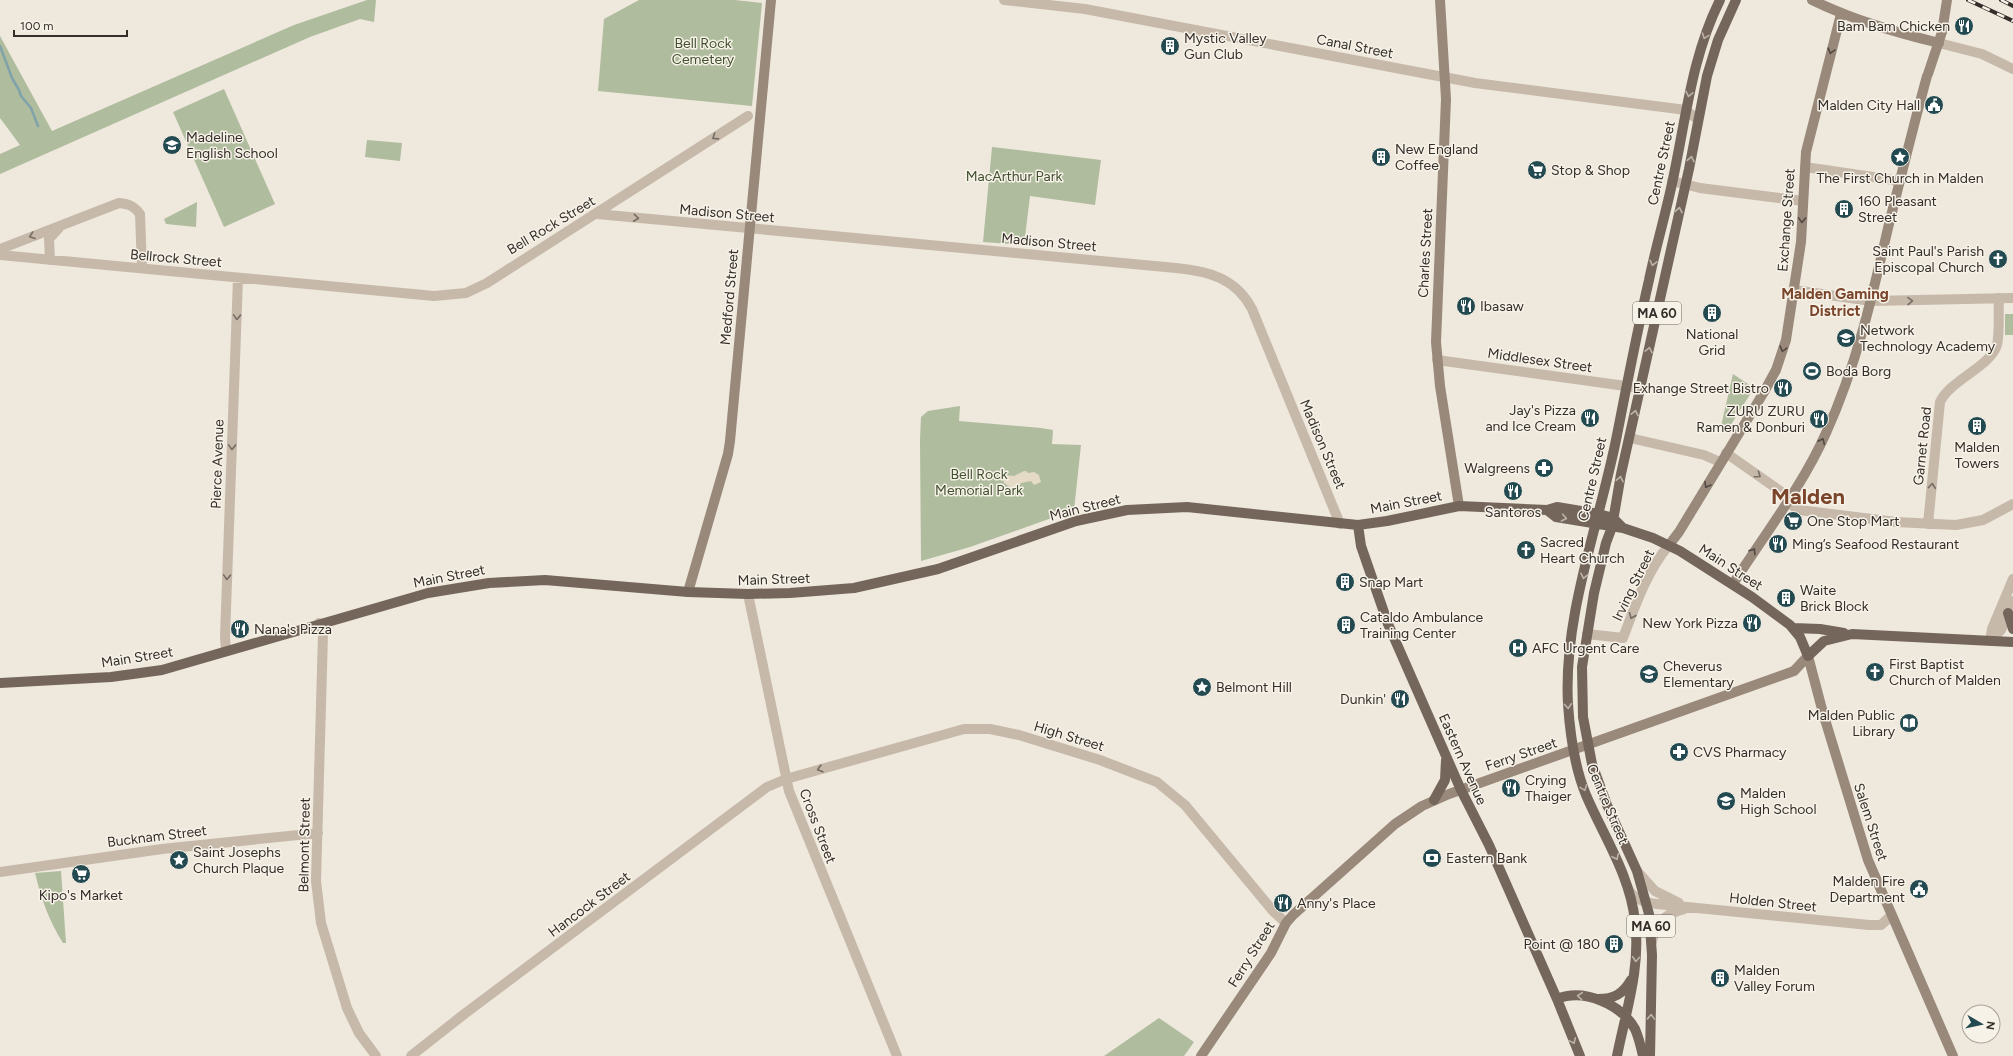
<svg xmlns="http://www.w3.org/2000/svg" width="2013" height="1056" font-family="Figtree,sans-serif">
<rect width="100%" height="100%" fill="#efe8dd"/>
<path fill="#afbc9e" d="M367 0H376L374 22 360 19 310 37 0 174V154L20 145 0 118V36L52 131 294 25Z
M639 0H735L762 3 752 106 598 91 604 19Z
M224 89 275 204 224 227 173 112Z
M367 140 402 143 400 161 365 157Z
M992 147 1101 160 1095 205 1030 196 1024 245 983 242Z
M197 202 196 227 166 224 164 219Z
M2005 314H2013V335H2005Z
M1733 374 1754 388 1727 431 1721 426Z
M960 406 959 421 1041 428 1053 430 1052 444 1081 445 1074 510 970 547 921 561 920 440 921 417 928 411Z
M61 871 66 943H63C49 921 41 898 35 873Z
M1159 1018 1194 1042 1184 1056H1104Z"/>
<path fill="#e5dac5" d="M1024 471H1026L1028 473 1034 472 1039 475 1041 482 1034 485 1031 481 1021 483 1018 488 1013 489 1004 483 1003 479 1005 475 1014 476Z"/>
<g fill="none" stroke-linecap="round" stroke-linejoin="round">
<path stroke="#7fa3a9" stroke-width="2.5" d="M0 46 12 78 19 90 21 96 31 108 38 126"/>
<path stroke="#c6b9aa" stroke-width="10" d="M1004 0 1085 9 1475 83 1686 110 1698 120
M1939 43 1982 54 2013 69
M1805 167 1900 181
M1672 181 1700 188 1803 201
M597 214 1176 268C1208 271 1236 278 1252 309L1340 524
M0 249 119 203C129 204 134 206 140 214L142 268
M0 255 434 296 466 293 487 283 748 116
M50 260 49 239 59 228
M1794 290 1871 301 2013 298
M1437 360 1640 388
M1630 438 1704 455 1720 462
M1726 453 1783 493 1793 506 1799 510 1896 522 1956 525 1983 520 2013 504
M1928 524 1940 402C1949 381 1991 366 1997 345 2000 331 1998 313 1999 298
M748 594 789 791 897 1056
M319 623 323 634 316 881 321 923 347 1008 359 1033 376 1056
M1587 634 1623 638C1635 606 1647 571 1669 545
M1990 641 1992 629 2013 579
M1990 641 2001 630 2013 601
M226 651 225 637 238 278
M1637 871 1655 891 1679 903
M0 872 162 849 318 833
M1628 888C1633 899 1646 903 1657 904L1869 925H1881L1891 916
M1652 942C1655 923 1666 913 1684 909
M411 1056 463 1015 767 787 786 779 964 729H990L1019 735 1100 760 1157 782 1185 805 1273 911 1286 923"/>
<path stroke="#99897b" stroke-width="10" d="M1440 0 1446 99 1436 342 1440 386 1459 506
M1812 0C1853 20 1895 32 1939 43
M1928 74 1942 32 1947 0
M1669 545 1679 532 1764 392 1776 370 1786 340 1801 242 1806 152 1841 14
M1733 584C1764 535 1802 487 1826 433 1856 367 1872 298 1888 228 1901 177 1913 127 1927 76
M688 592 728 454 730 441 771 0
M1808 656 1823 713 1868 860 1953 1056
M1201 1056 1271 953 1286 923 1293 915 1395 824 1422 806 1449 794 1794 671 1808 656"/>
<path stroke="#74665b" stroke-width="10" d="M1547 510 1556 517 1623 528 1653 538 1680 551 1752 597 1790 625 1800 637 1808 656 1824 641 1852 634 2013 642
M1358 525 1361 546 1388 624 1461 790 1489 845 1557 999 1580 1056
M2008 613 2013 629
M1793 628 1820 629 1844 633
M0 683 111 677 162 670 428 593 489 583 545 580 688 592 748 594 790 593 854 588 938 569 1076 521 1127 510 1187 507 1358 525 1387 521 1459 506 1547 510 1557 507 1599 514 1613 518 1623 528
M1434 800 1445 780 1446 760
M1557 999C1584 988 1621 1004 1635 1029 1639 1038 1641 1047 1643 1056
M1598 999C1614 999 1623 994 1631 980
M1617 1056C1626 1011 1641 967 1635 921 1630 875 1604 837 1586 795 1574 766 1570 734 1568 704 1563 615 1600 522 1617 435 1627 384 1637 332 1649 280 1656 246 1666 213 1673 179 1686 118 1692 56 1720 0
M1650 1056 1652 955 1649 914 1637 871 1607 805 1592 764 1583 717 1582 667 1594 593 1606 543 1612 527 1621 474 1689 169 1707 76 1718 40 1736 0"/>
<g stroke="#342d29" stroke-width="4">
<path id="rail" d="M1968 0 2013 21
M2001 0 2013 6"/>
</g>
<use href="#rail" stroke="#f7f2e8" stroke-width="2.5" stroke-dasharray="8" stroke-linecap="butt"/>
</g>
<defs><path id="oneway-chevron" d="M-2-3.5L2.5 0L-2 3.5" fill="none" stroke-width="1.6" stroke-linecap="round" stroke-linejoin="round"/></defs>
<g stroke="#bcb3a9">
<use href="#oneway-chevron" transform="translate(1705 36) rotate(110)"/>
<use href="#oneway-chevron" transform="translate(1689 94) rotate(102)"/>
<use href="#oneway-chevron" transform="translate(1691 159) rotate(-79)"/>
<use href="#oneway-chevron" transform="translate(1679 210) rotate(-79)"/>
<use href="#oneway-chevron" transform="translate(1653 263) rotate(103)"/>
<use href="#oneway-chevron" transform="translate(1649 350) rotate(-78)"/>
<use href="#oneway-chevron" transform="translate(1635 413) rotate(-78)"/>
<use href="#oneway-chevron" transform="translate(1620 479) rotate(-79)"/>
<use href="#oneway-chevron" transform="translate(1564 518) rotate(11)"/>
<use href="#oneway-chevron" transform="translate(1584 576) rotate(102)"/>
<use href="#oneway-chevron" transform="translate(1568 706) rotate(86)"/>
<use href="#oneway-chevron" transform="translate(1584 788) rotate(69)"/>
<use href="#oneway-chevron" transform="translate(1616 857) rotate(65)"/>
<use href="#oneway-chevron" transform="translate(1636 959) rotate(94)"/>
<use href="#oneway-chevron" transform="translate(1580 996) rotate(-175)"/>
<use href="#oneway-chevron" transform="translate(1651 1017) rotate(-88)"/>
<use href="#oneway-chevron" transform="translate(1573 1041) rotate(66)"/>
</g>
<g stroke="#524942">
<use href="#oneway-chevron" transform="translate(1831 51) rotate(105)"/>
<use href="#oneway-chevron" transform="translate(1802 220) rotate(92)"/>
<use href="#oneway-chevron" transform="translate(1783 349) rotate(106)"/>
<use href="#oneway-chevron" transform="translate(1822 441) rotate(-64)"/>
<use href="#oneway-chevron" transform="translate(1707 485) rotate(120)"/>
<use href="#oneway-chevron" transform="translate(1753 551) rotate(-58)"/>
</g>
<g stroke="#766c63">
<use href="#oneway-chevron" transform="translate(715 137) rotate(147)"/>
<use href="#oneway-chevron" transform="translate(636 218) rotate(6)"/>
<use href="#oneway-chevron" transform="translate(32 236) rotate(160)"/>
<use href="#oneway-chevron" transform="translate(1910 301) rotate(-1)"/>
<use href="#oneway-chevron" transform="translate(237 317) rotate(92)"/>
<use href="#oneway-chevron" transform="translate(232 447) rotate(92)"/>
<use href="#oneway-chevron" transform="translate(1758 475) rotate(35)"/>
<use href="#oneway-chevron" transform="translate(1932 486) rotate(-85)"/>
<use href="#oneway-chevron" transform="translate(227 577) rotate(92)"/>
<use href="#oneway-chevron" transform="translate(1632 616) rotate(113)"/>
<use href="#oneway-chevron" transform="translate(820 769) rotate(164)"/>
</g>
<defs>
<g id="restaurant-disc" transform="scale(1)"><circle r="9.5" fill="#234a51" stroke="#f7f2e8"/><path d="M-5-6h1v4h1v-4h1v4h1v-4h1v5L-1.5 .5V6h-2V.5L-5-1ZM5-6V6H3V1.5H1.5Q1.5-4 5-6Z" fill="#fff"/></g>
<g id="building-disc" transform="scale(1)"><circle r="9.5" fill="#234a51" stroke="#f7f2e8"/><path d="M-4-6H4V6H1V3H-1V6H-4ZM-2.5-4.3h1.7v1.8h-1.7ZM.8-4.3h1.7v1.8H.8ZM-2.5-1h1.7V.8h-1.7ZM.8-1h1.7V.8H.8Z" fill="#fff"/></g>
<g id="civic-disc" transform="scale(1)"><circle r="9.5" fill="#234a51" stroke="#f7f2e8"/><path d="M-.6-6.5H3V-4.5H.6V-3L4-1V1h2V6H-6V1h2V-1L-.6-3ZM-1.2 2.5V6h2.4V2.5Z" fill="#fff"/></g>
<g id="school-disc" transform="scale(1)"><circle r="9.5" fill="#234a51" stroke="#f7f2e8"/><path d="M0-5L7-2L0 1L-7-2ZM-4 1L0 2.5L4 1V4Q0 6-4 4Z" fill="#fff"/></g>
<g id="sight-disc" transform="scale(1)"><circle r="9.5" fill="#234a51" stroke="#f7f2e8"/><path d="M0-6L1.8-2.2L6-1.7L2.9 1.2L3.7 5.4L0 3.3L-3.7 5.4L-2.9 1.2L-6-1.7L-1.8-2.2Z" fill="#fff"/></g>
<g id="supermarket-disc" transform="scale(1)"><circle r="9.5" fill="#234a51" stroke="#f7f2e8"/><path d="M-6-5.5h2.5l.6 2H6L4.5 2H-2.5L-4.4-4H-6ZM-1.5 3.2a1.3 1.3 0 1 0 .1 0ZM3 3.2a1.3 1.3 0 1 0 .1 0Z" fill="#fff"/></g>
<g id="church-disc" transform="scale(1)"><circle r="9.5" fill="#234a51" stroke="#f7f2e8"/><path d="M-1.2-6h2.4v3.5h3.3v2.4h-3.3V6h-2.4V-.1h-3.3v-2.4h3.3Z" fill="#fff"/></g>
<g id="stadium-disc" transform="scale(1)"><circle r="9.5" fill="#234a51" stroke="#f7f2e8"/><path d="M0-5a6.5 5 0 1 0 0 10a6.5 5 0 1 0 0-10ZM-3.5-1.8h7v3.6h-7Z" fill="#fff"/></g>
<g id="pharmacy-disc" transform="scale(1)"><circle r="9.5" fill="#234a51" stroke="#f7f2e8"/><path d="M-2-6h4v4h4v4h-4v4h-4v-4h-4v-4h4Z" fill="#fff"/></g>
<g id="hospital-disc" transform="scale(1)"><circle r="9.5" fill="#234a51" stroke="#f7f2e8"/><path d="M-5-5h3v3.5h4V-5h3V5h-3V1.5h-4V5h-3Z" fill="#fff"/></g>
<g id="library-disc" transform="scale(1)"><circle r="9.5" fill="#234a51" stroke="#f7f2e8"/><path d="M-6-4Q-3-5.5-.7-3.5V5Q-3 3-6 4ZM6-4Q3-5.5 .7-3.5V5Q3 3 6 4Z" fill="#fff"/></g>
<g id="bank-disc" transform="scale(1)"><circle r="9.5" fill="#234a51" stroke="#f7f2e8"/><path d="M-6-4H6V4H-6ZM0-2.3a2.3 2.3 0 1 0 0 4.6a2.3 2.3 0 1 0 0-4.6Z" fill="#fff"/></g>
</defs>
<g fill-rule="evenodd">
<use href="#restaurant-disc" x="1964" y="26"/>
<use href="#building-disc" x="1170" y="46"/>
<use href="#civic-disc" x="1934" y="105"/>
<use href="#school-disc" x="172" y="145"/>
<use href="#building-disc" x="1381" y="157"/>
<use href="#sight-disc" x="1900" y="157"/>
<use href="#supermarket-disc" x="1537" y="170"/>
<use href="#building-disc" x="1844" y="209"/>
<use href="#church-disc" x="1998" y="259"/>
<use href="#restaurant-disc" x="1466" y="306"/>
<use href="#building-disc" x="1712" y="313"/>
<use href="#school-disc" x="1846" y="338"/>
<use href="#stadium-disc" x="1812" y="371"/>
<use href="#restaurant-disc" x="1783" y="388"/>
<use href="#restaurant-disc" x="1590" y="418"/>
<use href="#restaurant-disc" x="1819" y="419"/>
<use href="#building-disc" x="1977" y="426"/>
<use href="#pharmacy-disc" x="1544" y="468"/>
<use href="#restaurant-disc" x="1513" y="491"/>
<use href="#supermarket-disc" x="1793" y="521"/>
<use href="#restaurant-disc" x="1778" y="544"/>
<use href="#church-disc" x="1526" y="550"/>
<use href="#building-disc" x="1345" y="582"/>
<use href="#building-disc" x="1786" y="598"/>
<use href="#restaurant-disc" x="1752" y="623"/>
<use href="#building-disc" x="1346" y="625"/>
<use href="#restaurant-disc" x="240" y="629"/>
<use href="#hospital-disc" x="1518" y="648"/>
<use href="#church-disc" x="1875" y="672"/>
<use href="#school-disc" x="1649" y="674"/>
<use href="#sight-disc" x="1202" y="687"/>
<use href="#restaurant-disc" x="1400" y="699"/>
<use href="#library-disc" x="1909" y="723"/>
<use href="#pharmacy-disc" x="1679" y="752"/>
<use href="#restaurant-disc" x="1511" y="788"/>
<use href="#school-disc" x="1726" y="801"/>
<use href="#bank-disc" x="1432" y="858"/>
<use href="#sight-disc" x="179" y="860"/>
<use href="#supermarket-disc" x="81" y="874"/>
<use href="#civic-disc" x="1919" y="889"/>
<use href="#restaurant-disc" x="1283" y="903"/>
<use href="#building-disc" x="1614" y="944"/>
<use href="#building-disc" x="1720" y="978"/>
</g>
<g text-anchor="middle" stroke-width="3" stroke-linejoin="round" paint-order="stroke">
<g fill="#f7f2e8" stroke="#6e6862" stroke-width="1">
<rect x="1633" y="302" width="48" height="22" rx="3"/>
<rect x="1627" y="915" width="48" height="22" rx="3"/>
</g>
<g font-size="13" font-weight="bold" fill="#342d29">
<text x="1657" y="318">MA 60</text>
<text x="1651" y="931">MA 60</text>
</g>
<g font-size="14" fill="#342d29" stroke="#f7f2e8" text-anchor="start">
<text x="1950" y="31" text-anchor="end">Bam Bam Chicken</text>
<text x="1184" y="43">Mystic Valley<tspan x="1184" dy="16">Gun Club</tspan></text>
<text x="1920" y="110" text-anchor="end">Malden City Hall</text>
<text x="186" y="142">Madeline<tspan x="186" dy="16">English School</tspan></text>
<text x="1395" y="154">New England<tspan x="1395" dy="16">Coffee</tspan></text>
<text x="1551" y="175">Stop &amp; Shop</text>
<text x="1900" y="183" text-anchor="middle">The First Church in Malden</text>
<text x="1858" y="206">160 Pleasant<tspan x="1858" dy="16">Street</tspan></text>
<text x="1984" y="256" text-anchor="end">Saint Paul's Parish<tspan x="1984" dy="16">Episcopal Church</tspan></text>
<text x="1480" y="311">Ibasaw</text>
<text x="1860" y="335">Network<tspan x="1860" dy="16">Technology Academy</tspan></text>
<text x="1712" y="339" text-anchor="middle">National<tspan x="1712" dy="16">Grid</tspan></text>
<text x="1826" y="376">Boda Borg</text>
<text x="1769" y="393" text-anchor="end">Exhange Street Bistro</text>
<text x="1576" y="415" text-anchor="end">Jay's Pizza<tspan x="1576" dy="16">and Ice Cream</tspan></text>
<text x="1805" y="416" text-anchor="end">ZURU ZURU<tspan x="1805" dy="16">Ramen &amp; Donburi</tspan></text>
<text x="1977" y="452" text-anchor="middle">Malden<tspan x="1977" dy="16">Towers</tspan></text>
<text x="1530" y="473" text-anchor="end">Walgreens</text>
<text x="1513" y="517" text-anchor="middle">Santoros</text>
<text x="1807" y="526">One Stop Mart</text>
<text x="1540" y="547">Sacred<tspan x="1540" dy="16">Heart Church</tspan></text>
<text x="1792" y="549">Ming’s Seafood Restaurant</text>
<text x="1359" y="587">Snap Mart</text>
<text x="1800" y="595">Waite<tspan x="1800" dy="16">Brick Block</tspan></text>
<text x="1360" y="622">Cataldo Ambulance<tspan x="1360" dy="16">Training Center</tspan></text>
<text x="1738" y="628" text-anchor="end">New York Pizza</text>
<text x="254" y="634">Nana's Pizza</text>
<text x="1532" y="653">AFC Urgent Care</text>
<text x="1889" y="669">First Baptist<tspan x="1889" dy="16">Church of Malden</tspan></text>
<text x="1663" y="671">Cheverus<tspan x="1663" dy="16">Elementary</tspan></text>
<text x="1216" y="692">Belmont Hill</text>
<text x="1386" y="704" text-anchor="end">Dunkin'</text>
<text x="1895" y="720" text-anchor="end">Malden Public<tspan x="1895" dy="16">Library</tspan></text>
<text x="1693" y="757">CVS Pharmacy</text>
<text x="1525" y="785">Crying<tspan x="1525" dy="16">Thaiger</tspan></text>
<text x="1740" y="798">Malden<tspan x="1740" dy="16">High School</tspan></text>
<text x="193" y="857">Saint Josephs<tspan x="193" dy="16">Church Plaque</tspan></text>
<text x="1446" y="863">Eastern Bank</text>
<text x="1905" y="886" text-anchor="end">Malden Fire<tspan x="1905" dy="16">Department</tspan></text>
<text x="81" y="900" text-anchor="middle">Kipo's Market</text>
<text x="1297" y="908">Anny's Place</text>
<text x="1600" y="949" text-anchor="end">Point @ 180</text>
<text x="1734" y="975">Malden<tspan x="1734" dy="16">Valley Forum</tspan></text>
</g>
<g font-size="14" fill="#41502f" stroke="#f7f2e8">
<text x="703" y="48">Bell Rock<tspan x="703" dy="16">Cemetery</tspan></text>
<text x="1014" y="181">MacArthur Park</text>
<text x="979" y="479">Bell Rock<tspan x="979" dy="16">Memorial Park</tspan></text>
</g>
<g font-size="14" fill="#342d29" stroke="#f7f2e8">
<text transform="translate(1355 46) rotate(11)" y="5">Canal Street</text>
<text transform="translate(1661 163) rotate(-78)" y="5">Centre Street</text>
<text transform="translate(727 213) rotate(5)" y="5">Madison Street</text>
<text transform="translate(1786 220) rotate(-86)" y="5">Exchange Street</text>
<text transform="translate(551 225) rotate(-31)" y="5">Bell Rock Street</text>
<text transform="translate(1049 242) rotate(5)" y="5">Madison Street</text>
<text transform="translate(1425 253) rotate(-87)" y="5">Charles Street</text>
<text transform="translate(176 258) rotate(5)" y="5">Bellrock Street</text>
<text transform="translate(729 297) rotate(-85)" y="5">Medford Street</text>
<text transform="translate(1540 360) rotate(8)" y="5">Middlesex Street</text>
<text transform="translate(1323 444) rotate(67)" y="5">Madison Street</text>
<text transform="translate(1922 446) rotate(-84)" y="5">Garnet Road</text>
<text transform="translate(217 464) rotate(-88)" y="5">Pierce Avenue</text>
<text transform="translate(1592 479) rotate(-77)" y="5">Centre Street</text>
<text transform="translate(1406 502) rotate(-11)" y="5">Main Street</text>
<text transform="translate(1085 507) rotate(-14)" y="5">Main Street</text>
<text transform="translate(1731 567) rotate(33)" y="5">Main Street</text>
<text transform="translate(449 576) rotate(-11)" y="5">Main Street</text>
<text transform="translate(774 579) rotate(-2)" y="5">Main Street</text>
<text transform="translate(1633 585) rotate(-64)" y="5">Irving Street</text>
<text transform="translate(137 657) rotate(-9)" y="5">Main Street</text>
<text transform="translate(1069 736) rotate(17)" y="5">High Street</text>
<text transform="translate(1521 754) rotate(-19)" y="5">Ferry Street</text>
<text transform="translate(1463 759) rotate(66)" y="5">Eastern Avenue</text>
<text transform="translate(1608 804) rotate(67)" y="5">Centre Street</text>
<text transform="translate(1871 822) rotate(72)" y="5">Salem Street</text>
<text transform="translate(818 826) rotate(69)" y="5">Cross Street</text>
<text transform="translate(157 836) rotate(-7)" y="5">Bucknam Street</text>
<text transform="translate(304 845) rotate(-89)" y="5">Belmont Street</text>
<text transform="translate(1773 902) rotate(6)" y="5">Holden Street</text>
<text transform="translate(589 904) rotate(-37)" y="5">Hancock Street</text>
<text transform="translate(1251 954) rotate(-58)" y="5">Ferry Street</text>
</g>
<g font-size="15" font-weight="bold" fill="#7a452b" stroke="#f7f2e8">
<text x="1835" y="299">Malden Gaming<tspan x="1835" dy="17">District</tspan></text>
</g>
<g font-size="22" font-weight="bold" fill="#7a452b" stroke="#f7f2e8">
<text x="1808" y="504">Malden</text>
</g>
</g>
<g transform="translate(1981 1024) rotate(99)"><circle r="19" fill="#f7f2e8" stroke="#a9a39c"/>
<path d="M0-3L7 15L0 10L-7 15Z" fill="#234a51"/>
<text y="-6" font-size="11" font-weight="bold" text-anchor="middle" fill="#342d29">N</text>
</g>
<path d="M14 30v6h113v-6" fill="none" stroke="#342d29" stroke-width="2"/>
<text x="20" y="30" font-size="12" fill="#342d29" stroke="#f7f2e8" stroke-width="3" paint-order="stroke">100 m</text>
</svg>
